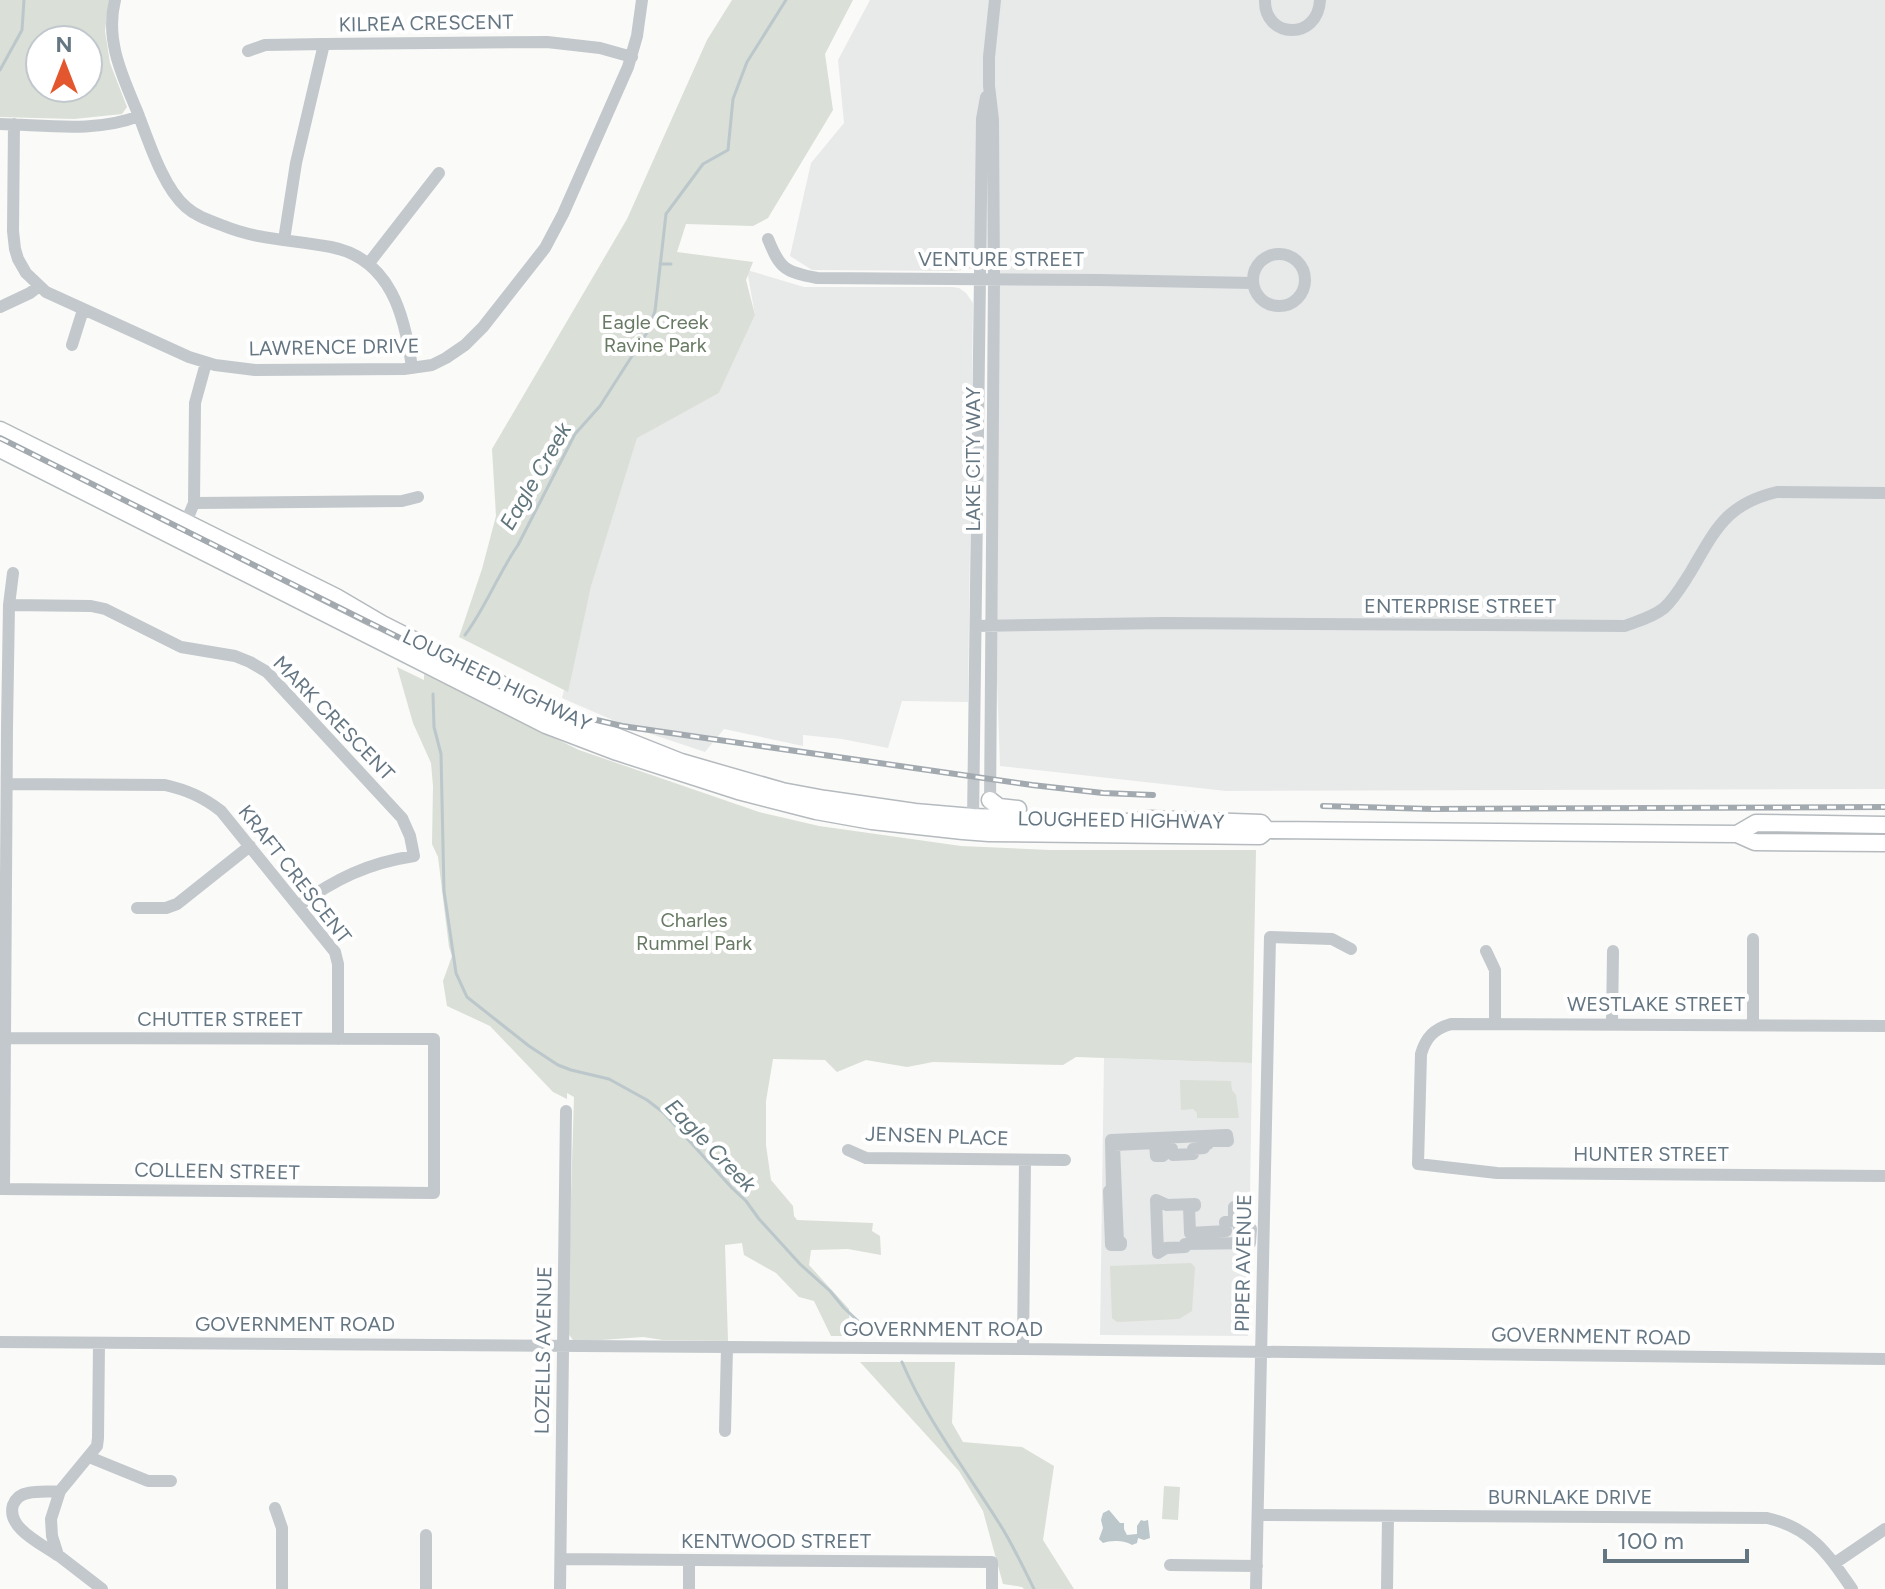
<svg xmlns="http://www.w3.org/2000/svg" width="1885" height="1589" font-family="Figtree,sans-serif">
<rect width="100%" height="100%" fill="#fafaf8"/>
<path fill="#e8e9e9" d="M870 0H1885V789L1226 791 1000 766 996 654 998 265 954 271 812 270 790 256 811 163 844 123 838 60Z
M747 270 804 287H952L959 288 966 293 973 303 968 702 902 701 888 748 842 739 803 735V746L724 729 705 752 624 725 562 698 590 586 637 437 719 393 755 315Z
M1104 1058 1252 1063 1248 1336 1100 1335Z"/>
<path fill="#dadfd7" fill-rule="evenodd" d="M0 0H109L105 31 110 63 127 107 122 114 74 119 0 117ZM40 40H88V88H40Z
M732 0H853L825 54 833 110 768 218 753 226 686 224 677 252 753 262 746 280 755 315 719 393 637 438 591 586 568 692 459 637 482 569 496 516 492 449 627 219 707 40Z
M397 667 424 680V674L579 750 759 812 819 826 961 846 1050 850H1256L1252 1063 1076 1057 1063 1065 933 1062 907 1067 866 1060 837 1072 825 1060 773 1059 766 1101V1145L771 1180 793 1206 794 1216 797 1220 873 1223 872 1231 880 1236 881 1255 848 1249 811 1250 809 1265 849 1309 850 1336H831L814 1301 799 1297 776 1273 744 1255 742 1243 725 1245 728 1341 663 1340 643 1337 602 1340H573L567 1332 574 1097 567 1093V1099L553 1092 490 1026 447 1006 443 981 452 956 449 947 438 857 432 844 433 786 431 763 413 723Z
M1180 1080 1231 1081 1232 1090 1236 1095 1239 1118H1197V1113L1193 1109 1181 1110Z
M1191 1263 1195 1267 1192 1311 1179 1319 1117 1322 1112 1318 1110 1266Z
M860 1362H955L952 1423 963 1442 1022 1447 1054 1466 1043 1540 1074 1589H1024L1022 1587 1003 1584 983 1511 959 1471Z
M1164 1486 1180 1487 1178 1520 1162 1519Z"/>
<path fill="#bbc7cb" d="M1109 1510 1120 1523H1124V1529L1127 1535 1137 1534V1526L1141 1520 1144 1521 1148 1520 1150 1538 1144 1540 1138 1538 1137 1543 1132 1545C1125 1540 1110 1540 1103 1543L1099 1539 1103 1528 1101 1520 1103 1513Z"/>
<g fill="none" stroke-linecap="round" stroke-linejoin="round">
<path stroke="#bbc7cb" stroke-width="3" d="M0 70 22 30 24 0
M660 264H671
M465 635C486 607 498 574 518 545L575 434 600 406 648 331 655 311 666 214 703 164 728 150 733 99 747 62 786 0
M433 694 434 727 441 754 444 891 456 973 467 997 529 1046 558 1065 571 1070 609 1079 647 1100 664 1113 732 1188 746 1201 759 1219 800 1264 830 1291 844 1308 858 1321 876 1331 882 1336
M902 1362C926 1419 966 1470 999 1523 1012 1543 1023 1567 1034 1589"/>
<g stroke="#b5babe" stroke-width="19">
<path id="major" d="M0 430 336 597 382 624 560 714 681 762 782 791 825 799 915 812 973 817 1120 823 1150 819 1261 823 1267 830
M0 449 546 725 617 752 738 791 816 811 872 821 963 831 989 833 1260 836 1267 830 1737 834 1755 842 1885 843
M990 800 999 807 1018 809
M1737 834 1756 823 1885 825"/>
</g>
<path stroke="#c3c8cc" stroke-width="12" d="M115 0C105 40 122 75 137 111 148 139 163 188 186 207 197 217 211 221 224 226 258 240 295 240 331 247 391 259 405 316 412 368
M1265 0C1264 39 1318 41 1320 0
M248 51 265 45 324 44
M0 124C46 125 96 133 139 116
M14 124 13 231 15 249 18 259 26 273 46 292 189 357 215 365 255 370 404 369 432 365 446 358 465 345 483 327 545 248 563 214 628 67 637 36 642 0
M768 239C780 269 785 272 817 278L1098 280 1253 283
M284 240 296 163 324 44 547 42 600 48 632 57
M1253 280a26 26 0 1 1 52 0a26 26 0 1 1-52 0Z
M369 263 439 173
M0 307 30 293 39 286
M72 345 83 310
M194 503 402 501 418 497
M186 522 194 503 195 403 206 363
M9 605 91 606 105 609 181 647 235 656 250 662 267 672 402 818 410 836 414 856C368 863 335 879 298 906
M976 626 1164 623 1625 626C1638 621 1653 617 1664 608 1675 598 1682 585 1690 573 1715 531 1725 504 1777 492L1885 493
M7 784 165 785C187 790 203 797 221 811L335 952 338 964V1039
M990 808 994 279 993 120 989 86V57L995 0
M973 822 982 119 986 97
M137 908H166L177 904 250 846
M1753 939V1025
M1486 951 1495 970V1023
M1612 1024 1613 951
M1885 1026 1451 1024C1434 1029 1426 1037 1421 1054L1418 1164 1497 1173 1885 1176
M1227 1135 1228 1141H1208V1144H1203L1204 1148 1193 1149V1154L1173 1155 1172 1149H1162L1163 1156H1156L1155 1143 1114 1145 1118 1243 1121 1242V1245H1111L1109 1191H1112L1111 1140Z
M848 1150 866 1158 1065 1160
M0 1189 434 1193V1039L6 1038
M4 1189 7 727 9 605 13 573
M1156 1200 1167 1205 1195 1204V1206H1189L1190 1233 1226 1231 1225 1222 1234 1221V1207H1240L1239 1228 1251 1229 1250 1243 1185 1244V1247L1166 1248 1158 1253Z
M0 1342 1023 1349 1885 1359
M99 1343 98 1438 97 1446 60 1491 51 1519 52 1536 58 1555 102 1589
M1023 1349 1025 1160
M725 1431 727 1347
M89 1457 148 1481H171
M275 1508 282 1528V1589
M1258 1515 1767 1518C1811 1528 1828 1554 1852 1589
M57 1555C42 1544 6 1528 13 1505 16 1498 21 1494 28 1493 38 1491 50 1492 60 1491
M561 1559 992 1562V1589
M689 1561V1589
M1835 1563 1885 1529
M1170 1565 1257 1566
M426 1589V1535
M560 1589 566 1111
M1256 1589 1270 937 1332 939 1351 949
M1387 1589 1388 1516"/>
<use href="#major" stroke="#fff" stroke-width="16"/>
<g stroke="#a2aab0" stroke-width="6">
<path id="rail" d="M0 438 444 660 510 691 540 703 588 718 622 726 1032 785 1103 793 1153 795
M1323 806 1433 809 1885 807"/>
</g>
<use href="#rail" stroke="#fff" stroke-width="3" stroke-dasharray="9" stroke-linecap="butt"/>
</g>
<g text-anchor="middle" stroke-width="8" stroke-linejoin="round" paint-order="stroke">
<g font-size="20" fill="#657683" stroke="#fff">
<text transform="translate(426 23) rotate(-1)" y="7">KILREA CRESCENT</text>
<text x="1001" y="266">VENTURE STREET</text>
<text transform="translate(334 347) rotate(-1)" y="7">LAWRENCE DRIVE</text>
<text transform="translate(973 459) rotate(-90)" y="7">LAKE CITY WAY</text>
<text x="1460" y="613">ENTERPRISE STREET</text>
<text transform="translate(497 680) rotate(26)" y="7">LOUGHEED HIGHWAY</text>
<text transform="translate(334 718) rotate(46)" y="7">MARK CRESCENT</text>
<text transform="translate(1121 820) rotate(1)" y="7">LOUGHEED HIGHWAY</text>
<text transform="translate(295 874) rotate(52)" y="7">KRAFT CRESCENT</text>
<text x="1656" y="1011">WESTLAKE STREET</text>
<text x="220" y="1026">CHUTTER STREET</text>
<text transform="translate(937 1136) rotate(2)" y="7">JENSEN PLACE</text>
<text x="1651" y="1161">HUNTER STREET</text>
<text transform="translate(217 1171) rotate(1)" y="7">COLLEEN STREET</text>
<text transform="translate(1243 1263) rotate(-89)" y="7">PIPER AVENUE</text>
<text x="295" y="1331">GOVERNMENT ROAD</text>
<text x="943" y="1336">GOVERNMENT ROAD</text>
<text transform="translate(1591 1336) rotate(1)" y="7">GOVERNMENT ROAD</text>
<text transform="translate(543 1350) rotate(-89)" y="7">LOZELLS AVENUE</text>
<text x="1570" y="1504">BURNLAKE DRIVE</text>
<text x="776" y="1548">KENTWOOD STREET</text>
</g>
<g font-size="20" fill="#687a64" stroke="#fff">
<text x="655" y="329">Eagle Creek<tspan x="655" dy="23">Ravine Park</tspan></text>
<text x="694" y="927">Charles<tspan x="694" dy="23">Rummel Park</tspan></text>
</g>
<g font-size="22" font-style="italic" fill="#60757c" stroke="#fff">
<text transform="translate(535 476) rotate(-60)" y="8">Eagle Creek</text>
<text transform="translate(711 1145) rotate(46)" y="8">Eagle Creek</text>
</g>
</g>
<g transform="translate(64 64)"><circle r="38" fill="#ffffff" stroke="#c1c8cd" stroke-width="2"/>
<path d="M0-6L14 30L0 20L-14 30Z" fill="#e4572e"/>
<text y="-12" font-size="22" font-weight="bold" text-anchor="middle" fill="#657683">N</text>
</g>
<path d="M1605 1549v12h142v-12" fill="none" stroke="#657683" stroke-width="4"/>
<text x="1617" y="1549" font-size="24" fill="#657683" stroke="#ffffff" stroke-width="6" paint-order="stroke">100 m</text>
</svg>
